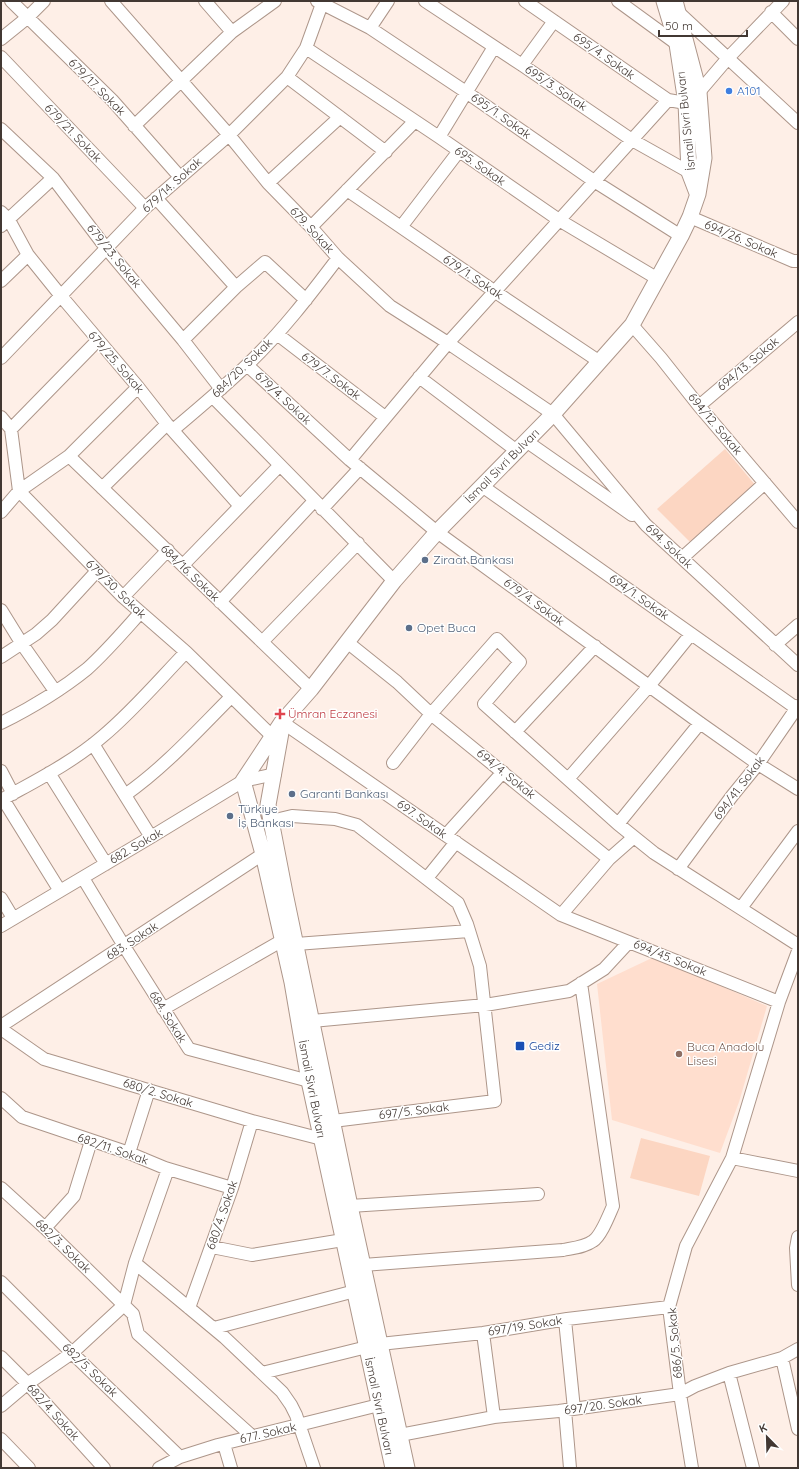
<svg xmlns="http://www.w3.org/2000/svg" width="799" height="1469" font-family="Quicksand,sans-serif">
<rect width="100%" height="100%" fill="#feefe7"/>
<path fill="#ffdece" d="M654 957 767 1006 739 1102 720 1153 612 1120 597 984Z"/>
<path fill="#fcd6c2" d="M725 449 756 486 692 544 657 509Z
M641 1138 710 1156 699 1196 630 1178Z"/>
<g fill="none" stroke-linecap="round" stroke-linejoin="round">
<g stroke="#ad968a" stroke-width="14">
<path id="minor" d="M11 1 112 100 180 177
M111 1 229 135 268 183 311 227 338 258 390 306 448 343 553 414 646 525 798 665
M205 1 232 32
M317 1 370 28 466 92 594 181 681 236
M425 1 522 65 632 140 689 172
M525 1 668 100 686 103
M618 1 677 44
M678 12 798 123
M771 12 798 39
M370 28 388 1
M1 39 27 18 44 1
M306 48 439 137 559 220 658 279
M1 57 145 208
M522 65 554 21
M287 77 386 152
M699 92 728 58 783 1
M134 126 232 32 275 1
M1 129 53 178 106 248 183 340 221 389
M439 137 494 47
M268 183 340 117
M347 190 494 291 600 362
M156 198 236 287
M1 212 9 220 28 255 61 296 138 387 167 424 240 506
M690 217 793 261H798
M1 226 53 178
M311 227 415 121
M401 227 459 151
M1 281 28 255
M632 325 661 358 699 406 798 522
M277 334 385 417
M183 340 236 287 265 262 306 300
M1 358 145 208 229 135 287 77 306 48 323 1
M247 365 350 460 437 532 700 723 758 764 798 789
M419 377 517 451
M213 397 394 581
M699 406 798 322
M1 417 11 429 19 491 123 597 186 652 273 737
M11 429 98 340
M173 430C198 409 223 388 247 365 281 333 310 295 338 258
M526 441 632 515
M69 456 311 689
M350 460 448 343 668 100
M482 486 796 708
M102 488 167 424
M322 509 360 468
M1 512 19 491 69 456 138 387
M682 558 765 483
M183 565 280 465
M123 597 168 550
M220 602 314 501
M1 610 22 644 55 691
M262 642 358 543
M347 642 397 682 431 714 609 859 561 915
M775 645 798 625
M1 657 36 634 52 620 97 571
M282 722 561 915 779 1002
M1 723C31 708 61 690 87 669 106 652 123 632 140 613
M515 732 595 646
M93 744 151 837
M393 763 431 714 497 639 520 662 484 704 618 824 654 853 798 945
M1 771 13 794
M49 773 106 864
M568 779 649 686 691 634
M125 795C165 767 197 731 231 697
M271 821 292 816 335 819 357 825 458 903 467 924 480 966 495 1101 333 1121
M618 824 700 723
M446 835 503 772
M609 859 634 837
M678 869 732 796 758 764 798 706
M83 878 124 946 189 1049 309 1081
M427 878 456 842
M60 891 3 799C37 780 73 762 103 736 133 711 159 680 186 652
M1 898 13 918
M741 908 798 831
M1 926 151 837 243 781 275 774
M296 944 469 931
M163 1009 283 940
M312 1021 485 1005 569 991 604 969 629 942
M1 1026 263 854
M1 1029 44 1059 252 1121 322 1139
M1 1098 22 1117 129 1153 165 1168 232 1188
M129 1153 149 1090
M732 1158 798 1171
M1 1188 45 1228 133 1314 138 1334 252 1436
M350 1206 538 1194
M45 1228 74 1196 91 1141
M798 1237 796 1248 798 1285
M212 1247 252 1255 343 1240
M135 1263 224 1337 282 1392 291 1405 296 1415 314 1468
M363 1265 563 1250C573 1248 585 1247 593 1241 601 1236 609 1215 613 1206L581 983
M1 1282 72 1353 180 1457
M189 1308 232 1188 252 1121
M565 1320 574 1409
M214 1328 355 1291
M483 1333 494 1417
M380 1344 483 1333 567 1319 669 1307
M1 1357 26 1382 104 1468
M782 1358 798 1429
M262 1373 367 1347
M729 1373 753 1468
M1 1406 27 1384 72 1353 124 1305 135 1263 168 1169
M565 1410 570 1468
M400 1435 494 1417 559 1411 680 1394 695 1386 729 1373 782 1358 798 1349
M1 1439 29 1468
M224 1444 231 1468
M159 1468 180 1457 218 1445 379 1405
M692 1468 680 1394 669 1307 686 1246 732 1158 779 1002 798 951"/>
</g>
<g stroke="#ad968a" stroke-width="17">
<path id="major" d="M664 1 677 44 686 103 689 172 697 193
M282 727 268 805 285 893 350 1206 407 1468
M393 1468 309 1081 292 982 263 854 243 781 282 722 311 689 394 581 437 532 553 414 632 325 681 236 690 217 698 194 704 158 699 92 675 1"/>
</g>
<use href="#minor" stroke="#fff" stroke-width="12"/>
<use href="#major" stroke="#fff" stroke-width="15"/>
</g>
<circle fill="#3f7fe0" stroke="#fff" stroke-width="1.5" cx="729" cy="91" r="4"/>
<g fill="#5c6f8a" stroke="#fff" stroke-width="1.5">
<circle cx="425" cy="560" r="4"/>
<circle cx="409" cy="628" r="4"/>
<circle cx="292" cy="794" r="4"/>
<circle cx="230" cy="816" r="4"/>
</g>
<path fill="#e0444e" stroke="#fff" stroke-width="1.5" d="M278 708h4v4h4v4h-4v4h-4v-4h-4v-4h4z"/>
<rect fill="#1a4fb4" stroke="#fff" stroke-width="1.5" x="515" y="1041" width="10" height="10" rx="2"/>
<circle fill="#8d6e63" stroke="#fff" stroke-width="1.5" cx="679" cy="1054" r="4"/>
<g text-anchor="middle" stroke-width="3" stroke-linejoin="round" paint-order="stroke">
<g font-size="12" fill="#423833" stroke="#fff">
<text transform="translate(604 56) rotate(35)" y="4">695/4. Sokak</text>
<text transform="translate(97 87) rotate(45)" y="4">679/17. Sokak</text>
<text transform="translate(556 88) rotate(34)" y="4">695/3. Sokak</text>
<text transform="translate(501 116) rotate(35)" y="4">695/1. Sokak</text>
<text transform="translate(686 121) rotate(-96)" y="4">İsmail Sivri Bulvarı</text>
<text transform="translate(73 133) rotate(46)" y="4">679/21. Sokak</text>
<text transform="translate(480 166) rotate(35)" y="4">695. Sokak</text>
<text transform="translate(172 185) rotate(-42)" y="4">679/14. Sokak</text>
<text transform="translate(312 230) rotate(47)" y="4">679. Sokak</text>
<text transform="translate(741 239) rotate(23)" y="4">694/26. Sokak</text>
<text transform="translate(114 256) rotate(51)" y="4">679/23. Sokak</text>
<text transform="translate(473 277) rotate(34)" y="4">679/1. Sokak</text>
<text transform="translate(116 362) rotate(49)" y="4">679/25. Sokak</text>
<text transform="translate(748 364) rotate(-40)" y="4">694/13. Sokak</text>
<text transform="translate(242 368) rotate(-44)" y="4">684/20. Sokak</text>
<text transform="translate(331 376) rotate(37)" y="4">679/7. Sokak</text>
<text transform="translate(283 398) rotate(43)" y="4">679/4. Sokak</text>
<text transform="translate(715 424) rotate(50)" y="4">694/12. Sokak</text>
<text transform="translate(502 466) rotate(-45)" y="4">İsmail Sivri Bulvarı</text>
<text transform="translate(669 546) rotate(43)" y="4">694. Sokak</text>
<text transform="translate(190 573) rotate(44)" y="4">684/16. Sokak</text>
<text transform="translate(116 589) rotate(44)" y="4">679/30. Sokak</text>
<text transform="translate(639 597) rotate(35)" y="4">694/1. Sokak</text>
<text transform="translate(534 602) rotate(36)" y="4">679/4. Sokak</text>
<text transform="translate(506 774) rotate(39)" y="4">694/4. Sokak</text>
<text transform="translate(739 788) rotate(-53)" y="4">694/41. Sokak</text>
<text transform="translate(422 819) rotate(35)" y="4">697. Sokak</text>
<text transform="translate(136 846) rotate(-30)" y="4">682. Sokak</text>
<text transform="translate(132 941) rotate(-33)" y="4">683. Sokak</text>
<text transform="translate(670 958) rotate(22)" y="4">694/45. Sokak</text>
<text transform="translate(168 1017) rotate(58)" y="4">684. Sokak</text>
<text transform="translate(312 1089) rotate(79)" y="4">İsmail Sivri Bulvarı</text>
<text transform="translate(158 1093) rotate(17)" y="4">680/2. Sokak</text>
<text transform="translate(414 1111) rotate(-7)" y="4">697/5. Sokak</text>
<text transform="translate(113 1149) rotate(19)" y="4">682/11. Sokak</text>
<text transform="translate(222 1215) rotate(-71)" y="4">680/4. Sokak</text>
<text transform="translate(63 1246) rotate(44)" y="4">682/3. Sokak</text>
<text transform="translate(525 1326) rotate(-9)" y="4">697/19. Sokak</text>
<text transform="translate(675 1343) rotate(-95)" y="4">686/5. Sokak</text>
<text transform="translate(90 1370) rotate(44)" y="4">682/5. Sokak</text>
<text transform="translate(603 1405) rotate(-8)" y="4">697/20. Sokak</text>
<text transform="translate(379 1406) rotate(78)" y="4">İsmail Sivri Bulvarı</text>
<text transform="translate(53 1412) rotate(48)" y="4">682/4. Sokak</text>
<text transform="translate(268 1433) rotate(-13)" y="4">677. Sokak</text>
</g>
<g font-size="12" fill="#366cbe" stroke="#fff" text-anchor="start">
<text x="737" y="95">A101</text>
</g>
<g font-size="12" fill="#4e5e75" stroke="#fff" text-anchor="start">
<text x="433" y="564">Ziraat Bankası</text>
<text x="417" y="632">Opet Buca</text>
<text x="300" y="798">Garanti Bankası</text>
<text x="238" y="813">Türkiye<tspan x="238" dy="14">İş Bankası</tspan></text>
</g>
<g font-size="12" fill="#be3a42" stroke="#fff" text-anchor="start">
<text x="288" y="718">Ümran Eczanesi</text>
</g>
<g font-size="12" fill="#164399" stroke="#fff" text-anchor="start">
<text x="529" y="1050">Gediz</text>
</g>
<g font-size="12" fill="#785e54" stroke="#fff" text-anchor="start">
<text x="687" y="1051">Buca Anadolu<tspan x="687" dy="14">Lisesi</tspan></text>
</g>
</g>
<rect width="799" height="1469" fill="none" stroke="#423833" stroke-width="4"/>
<g transform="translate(767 1437) rotate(337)" stroke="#ffffff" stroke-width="3" paint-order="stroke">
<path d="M0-3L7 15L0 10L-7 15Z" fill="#423833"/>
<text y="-6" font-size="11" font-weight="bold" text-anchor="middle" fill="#423833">K</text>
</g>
<path d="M659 30v6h88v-6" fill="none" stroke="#423833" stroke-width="2"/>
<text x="665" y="30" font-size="12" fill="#423833" stroke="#ffffff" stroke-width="3" paint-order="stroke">50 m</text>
</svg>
